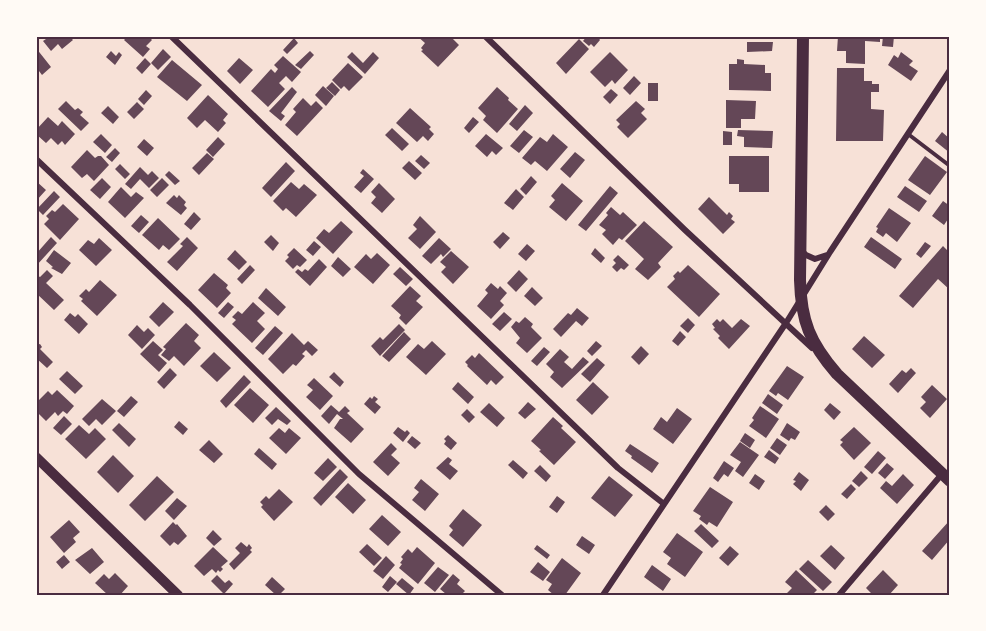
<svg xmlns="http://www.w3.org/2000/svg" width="986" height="631" font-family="'Noto Serif',serif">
<rect width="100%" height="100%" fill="#f7e1d7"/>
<path fill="#644757" d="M44 36H69L73 40 62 49 58 44 51 51 43 41 46 39Z
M128 36H148L152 40 146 46 150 49 143 57 124 40Z
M417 36H450L459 45 438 67 421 51 423 50 421 48 425 43Z
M587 36H599L598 37 600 40 594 47 591 44 589 46 583 41Z
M838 36H880V42L865 41V64L846 63V51H837Z
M883 36H894L893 47 882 46Z
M294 38 298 43 287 54 283 50Z
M579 39 589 49 566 74 556 63Z
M747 42H773L772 51 747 52Z
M36 48 51 67 42 75 36 67Z
M163 49 171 57 158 70 151 63Z
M111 51 116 56 119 52 122 55 115 65 106 57Z
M310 51 314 55 301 69 295 65Z
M352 52 363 63 373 52 379 58 365 74 347 57Z
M610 52 628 70 615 84 612 80 605 87 590 72Z
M901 52 913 61 909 65 918 71 911 81 888 65 894 55 898 58Z
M283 56 301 72 292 82 286 76 279 83 285 89 268 107 251 91 271 69 275 73 278 69 274 65Z
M145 58 151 64 142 74 136 68Z
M239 58 253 70 240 84 227 71Z
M737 59 744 60V64L765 65V73H771V91L729 90V64H737Z
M172 60 202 85 187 101 157 77Z
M348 63 363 77 349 91 344 86 341 89 332 80Z
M837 68H864V81H872V84H879V92H871V109L884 110 883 141H836Z
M634 76 641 83 630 95 623 88Z
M332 82 340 90 335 96 326 88Z
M648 83H658V101H648Z
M323 86 334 96 326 106 315 95Z
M292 87 297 92 281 113 285 116 281 121 269 111Z
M497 87 509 98 508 100 518 109 497 133 483 120 486 116 478 108Z
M611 89 618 95 610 104 603 97Z
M146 90 152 96 144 105 138 99Z
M208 95 228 114 223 120 226 123 218 132 205 120 197 128 187 118Z
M303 98 311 106 316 101 323 108 297 136 285 125 296 112 293 109Z
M726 100 756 101 755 119H741V128H726Z
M66 101 75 110 78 108 83 112 80 115 89 123 81 131 58 109Z
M636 101 645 109 641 113 647 119 628 138 617 127 620 124 616 120Z
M137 102 144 109 134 119 127 112Z
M525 105 533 113 517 131 509 124Z
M108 106 119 117 113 124 101 113Z
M410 108 431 127 429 129 434 134 428 141 423 136 417 142 396 123Z
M48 117 58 126 62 121 75 134 65 145 62 141 58 145 51 138 46 143 36 134V130Z
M473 117 479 122 469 133 464 128Z
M392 128 409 144 402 151 385 135Z
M524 130 533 137 519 153 510 146Z
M738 130 773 131 772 148 744 147V137L737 136Z
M723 131 732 132V145H723Z
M942 132 950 139V153L935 141Z
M101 134 112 145 105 153 93 142Z
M486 134 503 148 496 155 492 151 487 157 475 146Z
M553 134 568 147 547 171 535 161 531 165 522 158 540 137 547 142Z
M218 137 225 144 213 157 206 150Z
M144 139 154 148 147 156 137 147Z
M115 148 120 153 112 162 106 157Z
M87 150 95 158 98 156H101L109 165 94 181 87 174 82 178 71 167Z
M575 152 585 160 570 178 560 169Z
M207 153 214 159 199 175 192 168Z
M421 155 430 163 424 169 415 161Z
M729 156H769V192H739V184H729Z
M925 156 947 172 930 195 908 180Z
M409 161 422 173 415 180 402 168Z
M286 162 295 171 271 197 262 188Z
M120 164 130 174 125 179 115 169Z
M140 167 148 175 152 171 159 178 149 188 140 179 131 189 125 184Z
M363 169 374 179 361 193 354 187 364 176 360 173Z
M169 171 180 181 175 185 165 175Z
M531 176 537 182 526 195 520 189Z
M102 178 111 187 100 199 90 190Z
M162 178 169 185 157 197 150 190Z
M36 181 46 190 36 201Z
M291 182 299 189 304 184 317 195 296 217 286 208 283 211 273 201Z
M379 183 395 199 382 213 371 203 376 197 371 192Z
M562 183 583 201 566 221 549 207 555 200 551 196Z
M610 186 618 193 586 231 578 225Z
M905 186 927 201 919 212 897 197Z
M121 187 131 197 136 192 144 198 125 218 108 202Z
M516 189 524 197 513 210 504 203Z
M54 191 60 197 43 215 37 209Z
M174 195 177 198 179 195 186 202 184 205 187 208 181 215 166 203Z
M709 197 727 215 729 212 733 216 731 219 735 222 723 234 698 209Z
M943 201 950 206V216L944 225 932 216Z
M63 204 79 219 60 240 44 224 49 219 46 216 52 210 55 212Z
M611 207 620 215 623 212 637 225 622 240 619 238 613 245 602 234 606 230 599 225 608 215 606 213Z
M889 208 911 223 897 242 886 233 883 237 876 232 878 228 876 227Z
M194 212 201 219 191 230 184 224Z
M141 215 149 222 139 233 131 226Z
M420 216 436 232 420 249 408 238 417 229 413 225Z
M158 218 180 239 169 250 163 245 159 250 142 235Z
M341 221 353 232 333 254 316 238 324 229 329 233Z
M644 221 673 247 658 263 661 267 648 280 635 269 644 259 625 241Z
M503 232 510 238 500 249 493 242Z
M271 235 279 243 273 251 264 242Z
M51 237 57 243 36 266V254Z
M187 237 198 248 177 271 167 262 183 246 180 244Z
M871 237 902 259 895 269 864 247Z
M99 238 112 250 96 266 79 250 88 240 94 244Z
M439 238 451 249 443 257 441 254 431 264 422 256Z
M314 241 321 247 313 256 306 250Z
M925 242 931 246 921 258 916 254Z
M527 244 535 251 526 261 518 254Z
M943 246 950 253V290L938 279 913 308 899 296Z
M294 248 307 260 300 267 297 265 293 269 285 261 289 257 287 255Z
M595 248 605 258 601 263 591 254Z
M54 250 71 263 62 274 51 268 53 267 46 261Z
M235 250 247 262 239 270 227 259Z
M451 251 469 267 453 284 441 272 446 267 440 262Z
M377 253 390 265 373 284 354 267 366 254 371 259Z
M618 255 629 265 624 270 621 268 617 272 612 267 616 263 613 260Z
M338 257 351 269 343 277 331 266Z
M319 259 327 267 310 286 295 272 298 269 302 272 305 269 308 271Z
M250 265 255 270 242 284 237 279Z
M688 265 720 294 699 317 667 287 675 279 673 276 678 271 680 273Z
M400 267 413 279 406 286 393 274Z
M47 270 53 276 46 283 64 300 54 310 36 293V278L38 276 40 277Z
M519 270 528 279 516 292 507 283Z
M214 273 228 285 226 288 231 293 217 308 198 290Z
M100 280 117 295 97 316 81 301 83 299 79 296 86 289 89 292Z
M491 283 498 289 500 286 507 293 500 301 504 305 491 319 477 306 488 293 485 290Z
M410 286 421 296 416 301 423 307 406 325 399 318 401 315 391 306Z
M532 287 543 298 535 306 524 296Z
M266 288 286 307 278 316 258 298Z
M163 302 174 312 159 327 149 317Z
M228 302 234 307 224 318 218 313Z
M253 302 265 313 257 321 265 329 252 343 232 324 236 320 232 317 238 311 242 314Z
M577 308 589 318 582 326 576 321 561 337 553 329 568 313 571 315Z
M504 312 512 319 500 331 492 324Z
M70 313 75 317 78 314 88 324 79 334 64 320Z
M525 317 533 324 531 327 542 338 527 353 516 343 520 338 511 327 516 321 519 323Z
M688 318 695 325 688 333 680 326Z
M717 319 720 322 723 319 732 328 741 319 750 326 729 349 718 338 720 336 713 329 715 328 712 324Z
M186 323 199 335 194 341 201 348 184 366 174 356 169 361 161 355 166 349 163 347Z
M399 324 405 330 380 356 371 346 380 337 383 340Z
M137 325 144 332 148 328 155 335 142 349 128 335Z
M275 326 283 333 263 355 255 348Z
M680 331 686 337 678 346 672 341Z
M404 332 411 339 389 362 382 356Z
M292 333 304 345 308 341 318 350 312 356 306 350 302 354 305 356 296 366 293 364 283 374 268 359Z
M864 336 885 355 872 368 852 349Z
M153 341 163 350 158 355 167 363 159 372 140 354Z
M432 341 446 354 426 375 406 357 418 344 424 349Z
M596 341 602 346 592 356 587 351Z
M40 344 42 347 40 349 53 362 47 368 36 358V345Z
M641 346 649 354 639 365 631 357Z
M544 347 550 352 537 366 531 361Z
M560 349 569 357 564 362 572 369 583 357 589 362 562 388 550 377 554 372 546 364Z
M214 352 231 368 217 382 200 366Z
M479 353 504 377 496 385 491 380 487 385 467 366 468 365 465 362 472 355 475 358Z
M597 358 605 365 590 382 581 374Z
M787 366 804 377 788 400 778 393 776 396 769 391Z
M170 368 177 375 164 389 157 382Z
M911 368 916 373 898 393 889 384 902 370 906 373Z
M67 371 83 386 75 394 59 379Z
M334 372 344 382 340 387 329 377Z
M244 375 251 382 226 408 220 401Z
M314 378 333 396 320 410 306 397 313 390 307 385Z
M458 382 474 397 468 404 452 389Z
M593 382 609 397 592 415 576 400Z
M932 385 947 399 930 418 920 408 926 402 921 397Z
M250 388 269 405 253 423 234 405Z
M57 390 74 406 67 414 63 411 58 416 55 412 46 421 36 411V403L48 391 52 395Z
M768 394 783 405 777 414 762 403Z
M131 396 138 402 124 417 117 411Z
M374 396 378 399 375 402 381 407 375 414 364 404 370 397 372 399Z
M102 399 116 411 102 425 96 419 89 426 82 419Z
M528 402 536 409 525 419 518 413Z
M489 403 505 418 497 427 480 412Z
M830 403 841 412 834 420 824 410Z
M331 405 339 412 345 406 350 411 347 413 364 429 351 443 334 428 340 419H343L337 414 329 424 321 416Z
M760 406 779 419 766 438 749 426 754 420 752 418Z
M276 407 291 421 287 425 278 419 272 425 265 418Z
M677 408 692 419 673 444 653 429 661 417 667 422Z
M467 409 475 417 469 423 461 415Z
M64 416 72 424 61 435 53 428Z
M553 417 563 426 561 428 576 442 554 465 539 451 541 450 531 441Z
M179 421 188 429 183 435 174 427Z
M119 423 136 439 129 447 112 430Z
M787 423 800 432 795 440 791 438 789 441 780 435Z
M79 425 89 434 95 428 106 439 86 459 65 439Z
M398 427 405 432 407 430 410 433 403 442 393 433Z
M854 427 871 443 854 460 840 445 843 442 840 440Z
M279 428 285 433 289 428 301 438 286 454 269 438Z
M745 433 755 440 750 448 740 441Z
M448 435 457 443 451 450 444 444 446 441 444 439Z
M412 436 421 443 415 449 407 442Z
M777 438 787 445 780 455 770 448Z
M209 440 223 454 214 463 199 450Z
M740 442 759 455 743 477 735 471 741 462 730 455Z
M391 443 397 449 391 455 400 463 388 476 373 462Z
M630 444 659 463 652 473 631 458 632 456 625 451Z
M259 448 277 464 272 470 254 454Z
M769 450 779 458 775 464 764 457Z
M878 451 886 458 872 474 864 467Z
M113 455 134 476 118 493 97 472Z
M448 457 452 460 449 464 458 471 450 480 436 468Z
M328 458 337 467 323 481 314 473Z
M513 460 528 473 523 479 508 465Z
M724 461 734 468 728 477 724 474 718 482 713 478Z
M887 463 894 469 885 479 878 473Z
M540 465 551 476 546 482 534 471Z
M340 469 348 477 321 506 313 498Z
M861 471 868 478 859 487 852 481Z
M799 472 809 480 801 491 793 484 796 481 793 480Z
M755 474 765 481 759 490 749 483Z
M903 474 914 485 897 504 880 488 886 481 892 486Z
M157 476 174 492 145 521 129 505Z
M609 476 633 495 615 517 591 498Z
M421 479 439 494 425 511 412 500 419 492 414 488Z
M348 483 366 500 353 514 335 497Z
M851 484 856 489 847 499 841 494Z
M710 487 733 502 717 527 709 522 707 525 699 519 701 516 693 511Z
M279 489 293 502 274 521 261 507 263 505 260 502 266 496 269 499Z
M557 496 565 502 557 513 549 507Z
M177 498 187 506 174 520 165 511Z
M826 505 835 514 828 521 819 512Z
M463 509 482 525 463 547 449 535 453 530 449 526Z
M382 515 401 532 388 546 369 529Z
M69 520 80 532 73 538 76 542 64 553 50 537Z
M950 520V539L932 560 922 551Z
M173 522 176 525 177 524 187 536 178 545 174 542 170 546 160 536Z
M701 524 719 541 712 548 694 531Z
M213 530 222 539 214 546 206 538Z
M677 533 703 552 685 577 667 564 671 558 663 552Z
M582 536 595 545 589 554 576 545Z
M241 542 247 547 249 544 252 548 250 550 252 552 234 570 229 564 240 553 235 548Z
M367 544 382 558 374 566 359 552Z
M537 545 550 555 547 559 534 549Z
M831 545 845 558 835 570 820 556Z
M730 546 739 554 728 566 719 558Z
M213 547 228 561 221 567 223 569 220 572 218 570 216 573 212 569 204 576 194 566Z
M417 547 435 563 418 584 399 568 402 564 400 563 403 559 401 557 408 549 412 553Z
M92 548 104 562 90 574 75 560Z
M64 555 70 562 62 569 56 562Z
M386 556 395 565 383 579 373 571Z
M562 558 581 573 565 595H554L548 590 552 584 546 580Z
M808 560 832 582 823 591 799 569Z
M538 562 550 572 543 581 530 572Z
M652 565 671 579 663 591 644 577Z
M438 567 449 575 435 592 424 583Z
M796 570 817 590 812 595H785L792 588 785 582Z
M883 570 898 585 889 595H873L866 588Z
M115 573 128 586 120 595H108L95 583 104 574 109 579Z
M453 574 460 580 457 584 465 591 461 595H445L446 594 440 589Z
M217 575 225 583 229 580 233 584 224 594 211 581Z
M390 576 397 582 388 592 382 587Z
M272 577 285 589 279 595H276L265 585Z
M402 578 414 588 409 595 396 584Z"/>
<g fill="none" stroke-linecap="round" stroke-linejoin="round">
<path stroke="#4a2c40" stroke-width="4" d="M908 134 950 166"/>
<path stroke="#4a2c40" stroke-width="6" d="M171 36 618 468 664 504
M485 36 685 230 812 348
M36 159 190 305 359 474 502 595
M802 251 806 255 815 259 827 255
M603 595 786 323 830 252 950 70
M839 595 942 474"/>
<path stroke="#4a2c40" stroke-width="10" d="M36 457 178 595"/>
<path stroke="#4a2c40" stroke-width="12" d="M803 36 800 280C801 321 810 343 837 374L950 481"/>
</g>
<rect width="986" height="631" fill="none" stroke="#fffaf5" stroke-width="75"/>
<rect x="38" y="38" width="910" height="556" fill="none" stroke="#4a2c40" stroke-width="2"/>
</svg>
